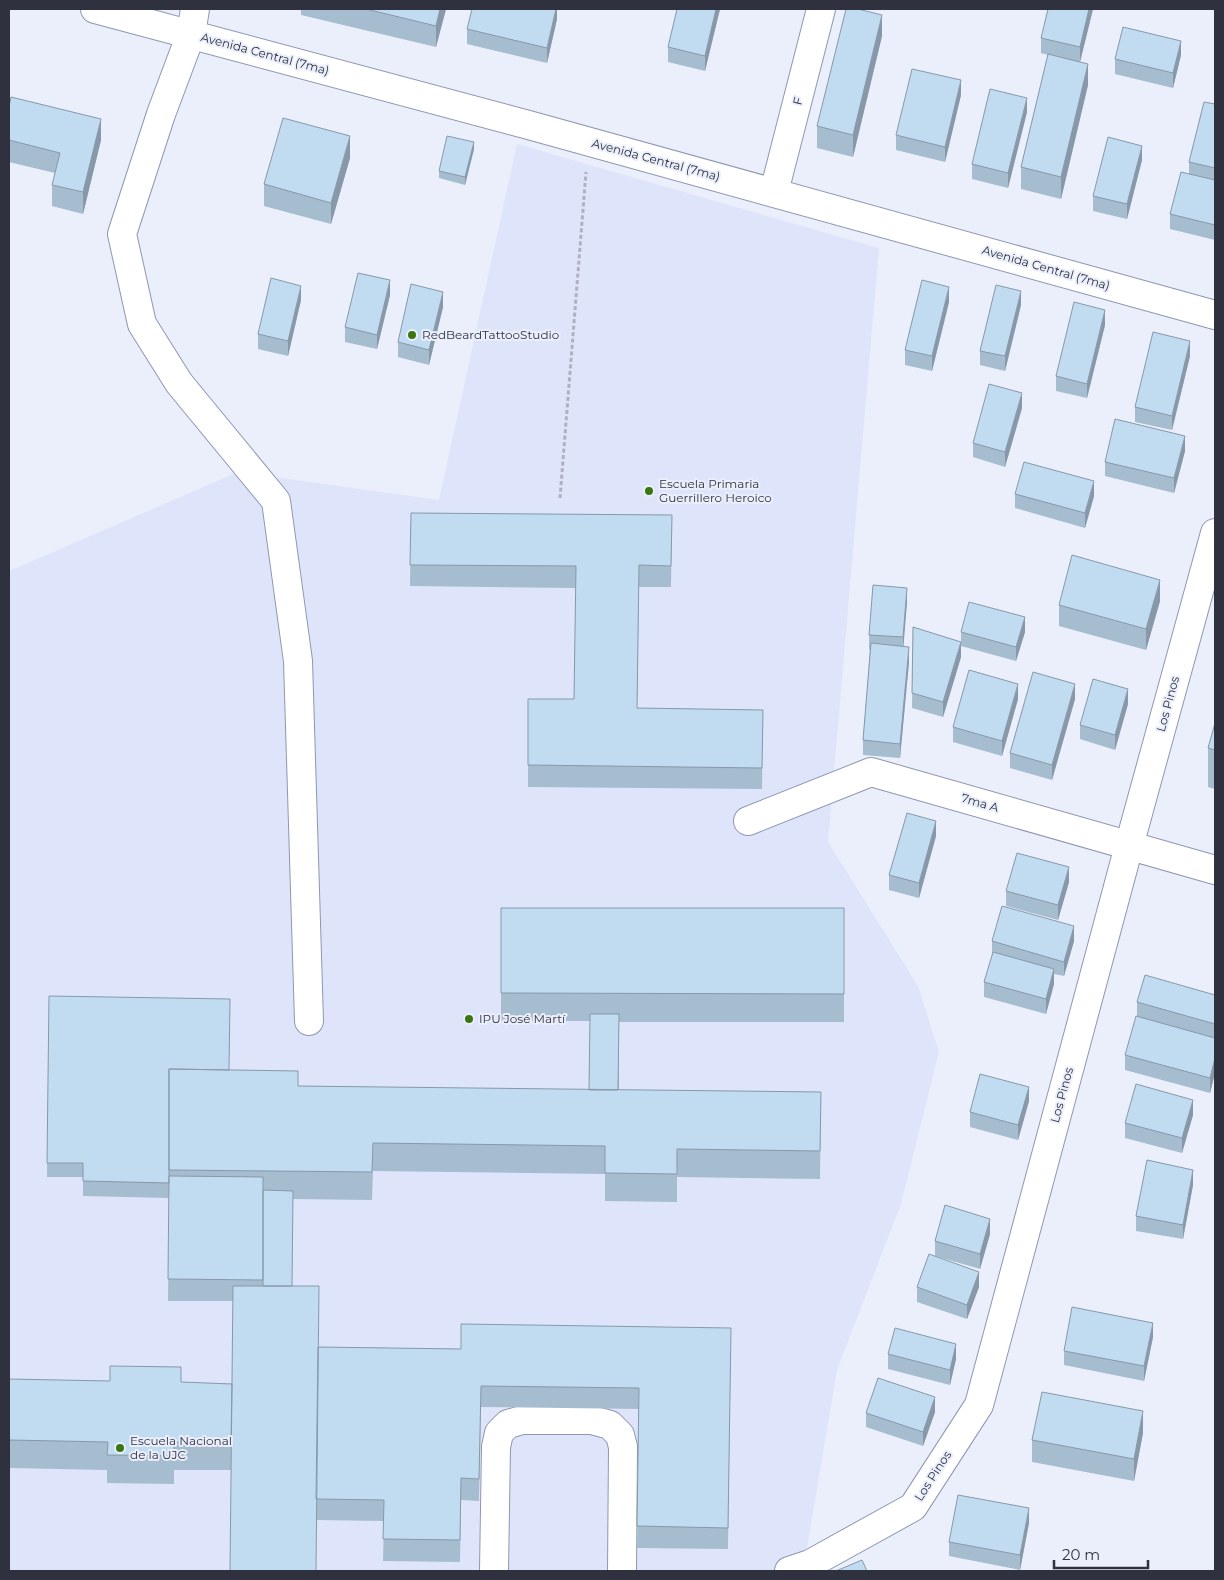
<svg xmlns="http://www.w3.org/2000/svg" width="1224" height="1580" font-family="Montserrat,sans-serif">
<rect width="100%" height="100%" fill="#ebeffb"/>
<path fill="#dee5fb" d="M517 144 879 248 828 842 918 986 939 1052 901 1204 837 1370 803 1571H9V571L238 472 439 500Z"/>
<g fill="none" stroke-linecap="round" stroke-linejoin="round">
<g stroke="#8e97b2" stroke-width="30">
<path id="minor" d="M195 9 191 34 161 114 122 234 142 324 179 383 276 501 298 661 309 1021
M774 192 821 9
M748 821 871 772 1215 870
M494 1571 496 1447 499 1433 508 1424 522 1420H592L610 1425 620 1435 623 1447 622 1571
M789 1571 810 1564 913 1507 979 1405 1129 846 1215 533"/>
</g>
<g stroke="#8e97b2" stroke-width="30">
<path id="major" d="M95 9 525 124 1215 315"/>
</g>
<path stroke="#aeb2be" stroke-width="3" stroke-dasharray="4 2.5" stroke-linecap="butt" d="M560 498 586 172"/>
<use href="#minor" stroke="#fff" stroke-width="28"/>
<use href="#major" stroke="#fff" stroke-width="28"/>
</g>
<path fill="#a6bccf" d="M301 9H446L436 47 301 15Z
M557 9V19L547 63 467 44V29Z
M720 9 705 71 668 62V47Z
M1093 9 1080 62 1088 85 1061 199 1021 189V167L1048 55 1041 53V38Z
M882 36 853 157 817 148V126Z
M1181 55 1173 88 1115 74V59Z
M961 95 945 162 896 150V135Z
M1215 104V240L1170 229V214L1189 174V162Z
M9 107 101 140 83 214 52 206V185L55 173 9 162Z
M1027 112 1008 188 972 179V164Z
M474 149 465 185 439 178V171Z
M350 158 331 224 264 206V184Z
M1142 160 1127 219 1093 211V196Z
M390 295 377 349 345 342V327Z
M301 300 288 356 258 349V334Z
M949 302 932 371 905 365V350Z
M1021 305 1005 371 980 365V351Z
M443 307 429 365 398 357V342Z
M1105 325 1087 398 1056 391V376Z
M1190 356 1172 430 1135 422V407Z
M1022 408 1005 467 973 457V443Z
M1185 451 1174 493 1105 476V462Z
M1015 494 1094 496 1085 528 1015 508Z
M411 513 672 515 671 587H639L637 708 763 710 762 789 528 787V699H574L576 588 410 586Z
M1160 601 1146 650 1059 626V605Z
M907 602 903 647 909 662 900 758 863 755V740L870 650 869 649V635Z
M913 627 961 642V632H1025L1016 661 961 646V657L943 717 912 708Z
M1018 699 1002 756 953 742V727Z
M1075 699 1052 780 1010 768V753Z
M1128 704 1115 750 1080 739V725Z
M1215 723V789L1208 787V748Z
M936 836 919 898 889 890V875Z
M1069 882 1058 920 1006 906V891Z
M501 908H844V1022H619V1090L821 1092 820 1179 677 1177V1202L605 1201V1174L373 1171 372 1200 293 1199 292 1286 318 1347 461 1349 731 1328 728 1549 637 1548 639 1409 481 1407 479 1501 461 1500 460 1562 383 1561 384 1521 316 1520 231 1470H174V1484L107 1483V1470L9 1468V1379L232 1384 233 1301H168L169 1198 83 1196V1177H47L49 996 229 1070 298 1086 589 1090 590 1021H501Z
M992 941H1074L1064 976 1054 974V984L1046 1014 984 997V982L992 955Z
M1215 995V1073L1210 1093 1125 1070V1055L1137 1016V1002Z
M1029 1101 1018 1140 970 1127V1112Z
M1193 1115 1182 1153 1125 1138V1123Z
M1193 1185 1183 1239 1136 1231V1216Z
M990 1234 980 1269 935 1256V1241Z
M917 1287H979L967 1319 917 1302Z
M1153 1337 1144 1381 1064 1365V1351Z
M888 1354 956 1359 950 1385 888 1369Z
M935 1412 923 1446 866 1427V1413Z
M1143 1433 1134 1481 1032 1462V1440Z
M1029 1523 1020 1570 949 1556V1542Z"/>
<path fill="#8799a9" d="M440 9H446L436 47V26Z
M556 9H557V19L547 63V48Z
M716 9H720L705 71V56Z
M1089 9H1093L1080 62V47Z
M882 15V36L853 157V135Z
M1181 41V55L1173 88V73Z
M1088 64V85L1061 199V177Z
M961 80V95L945 162V147Z
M1027 98V112L1008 188V173Z
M101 119V140L83 214V192Z
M350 136V158L331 224V203Z
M474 142V149L465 185V177Z
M1142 146V160L1127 219V204Z
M390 280V295L377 349V335Z
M301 286V300L288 356V341Z
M949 287V302L932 371V356Z
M1021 291V305L1005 371V356Z
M443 292V307L429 365V350Z
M1105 310V325L1087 398V384Z
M1190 341V356L1172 430V416Z
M1022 393V408L1005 467V452Z
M1185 436V451L1174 493V478Z
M1094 481V496L1085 528V513Z
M1160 580V601L1146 650V629Z
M907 588V602L903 652V637Z
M1025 617V632L1016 661V647Z
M961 642V657L943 717V702Z
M909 647V662L900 758V744Z
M1018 684V699L1002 756V741Z
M1075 684V699L1052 780V765Z
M1128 689V704L1115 750V735Z
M936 821V836L919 898V883Z
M1069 867V882L1058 920V905Z
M1074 926V941L1064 976V962Z
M1054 969V984L1046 1014V999Z
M1215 1058V1073L1210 1093V1078Z
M1029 1087V1101L1018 1140V1125Z
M1193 1100V1115L1182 1153V1138Z
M1193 1170V1185L1183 1239V1225Z
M990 1219V1234L980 1269V1254Z
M979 1272V1287L967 1319V1305Z
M1153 1323V1337L1144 1381V1366Z
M956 1344V1359L950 1385V1370Z
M935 1397V1412L923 1446V1432Z
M1143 1411V1433L1134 1481V1459Z
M1029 1508V1523L1020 1570V1555Z"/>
<path fill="#c1dbf1" stroke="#8799a9" d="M366 9H440L436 26Z
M472 9H556L547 48 467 29Z
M677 9H716L705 56 668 47Z
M846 9H858L882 15 853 135 817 126Z
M1048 9H1089L1080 47 1041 38Z
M1123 27 1181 41 1173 73 1115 59Z
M1048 54 1088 64 1061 177 1021 167Z
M912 69 961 80 945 147 896 135Z
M990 89 1027 98 1008 173 972 164Z
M11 97 101 119 83 192 52 185 60 153 9 140V107Z
M1204 102 1215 104V168L1189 162Z
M283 118 350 136 331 203 264 184Z
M447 136 474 142 465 177 439 171Z
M1108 137 1142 146 1127 204 1093 196Z
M1181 172 1215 180V225L1170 214Z
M358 273 390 280 377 335 345 327Z
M271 278 301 286 288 341 258 334Z
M922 280 949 287 932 356 905 350Z
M411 284 443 292 429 350 398 342Z
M996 285 1021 291 1005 356 980 351Z
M1074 302 1105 310 1087 384 1056 376Z
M1153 332 1190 341 1172 416 1135 407Z
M989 384 1022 393 1005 452 973 443Z
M1115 419 1185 436 1174 478 1105 462Z
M1024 462 1094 481 1085 513 1015 494Z
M411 513 672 515 671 566 639 565 637 708 763 710 762 768 528 765V699H574L576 566 410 565Z
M1072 555 1160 580 1146 629 1059 605Z
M873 585 907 588 903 637 869 635Z
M969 602 1025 617 1016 647 961 632Z
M913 627 961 642 943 702 912 693Z
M871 643 909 647 900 744 863 740Z
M969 670 1018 684 1002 741 953 727Z
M1033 672 1075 684 1052 765 1010 753Z
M1093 679 1128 689 1115 735 1080 725Z
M1215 723V750L1208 748Z
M907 813 936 821 919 883 889 875Z
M1017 853 1069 867 1058 905 1006 891Z
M1002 906 1074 926 1064 962 992 941Z
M501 908H844V994L501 993Z
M993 952 1054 969 1046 999 984 982Z
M1145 975 1215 995V1024L1137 1002Z
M49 996 230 999 229 1070 169 1069V1183L83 1181V1163H47Z
M590 1014H619L618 1090H589Z
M1136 1016 1215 1038V1058L1210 1078 1125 1055Z
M169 1069 298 1071V1086L821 1092 820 1151 677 1149V1174L605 1173V1146L373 1143 372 1172 169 1170Z
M980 1074 1029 1087 1018 1125 970 1112Z
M1136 1084 1193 1100 1182 1138 1125 1123Z
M1147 1160 1193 1170 1183 1225 1136 1216Z
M169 1176 263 1177V1280L168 1279Z
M263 1190 293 1191 292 1286H263Z
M945 1205 990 1219 980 1254 935 1241Z
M929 1254 979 1272 967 1305 917 1287Z
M233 1286H319L316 1571H230Z
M1072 1307 1153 1323 1144 1366 1064 1351Z
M461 1324 731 1328 728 1528 637 1526 639 1388 481 1386 479 1479 461 1478 460 1540 383 1539 384 1500 316 1499 318 1347 461 1349Z
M895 1328 956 1344 950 1370 888 1354Z
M110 1366 181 1367V1382L232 1384 231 1442H174V1456L107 1455 108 1442 9 1440V1379L110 1381Z
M878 1378 935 1397 923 1432 866 1413Z
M1042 1392 1143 1411 1134 1459 1032 1440Z
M958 1495 1029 1508 1020 1555 949 1542Z
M862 1560 867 1571H836Z"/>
<g fill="#397610" stroke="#ebeffb" stroke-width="2">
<circle cx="412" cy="335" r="5"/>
<circle cx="649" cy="491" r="5"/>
<circle cx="469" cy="1019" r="5"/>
<circle cx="120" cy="1448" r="5"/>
</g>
<g text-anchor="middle" stroke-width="4" stroke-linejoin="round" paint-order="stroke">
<g font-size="12" fill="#2f323e" stroke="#ebeffb">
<text transform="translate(265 54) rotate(15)" y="4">Avenida Central (7ma)</text>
<text transform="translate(798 101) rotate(-76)" y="4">F</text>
<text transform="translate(656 160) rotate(15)" y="4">Avenida Central (7ma)</text>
<text transform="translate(1046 268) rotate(16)" y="4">Avenida Central (7ma)</text>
<text transform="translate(1168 704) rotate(-75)" y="4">Los Pinos</text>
<text transform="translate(980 803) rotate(16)" y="4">7ma A</text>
<text transform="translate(1062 1095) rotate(-75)" y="4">Los Pinos</text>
<text transform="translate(933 1476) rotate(-57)" y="4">Los Pinos</text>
</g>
<g font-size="12" fill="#2f323e" stroke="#ebeffb" text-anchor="start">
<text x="422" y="339">RedBeardTattooStudio</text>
<text x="659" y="488">Escuela Primaria<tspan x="659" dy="14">Guerrillero Heroico</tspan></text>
<text x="479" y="1023">IPU José Martí</text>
<text x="130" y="1445">Escuela Nacional<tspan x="130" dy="14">de la UJC</tspan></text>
</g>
</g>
<rect width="1224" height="1580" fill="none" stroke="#2f323e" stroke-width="20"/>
<path d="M1054 1560v8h94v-8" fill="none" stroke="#2f323e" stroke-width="2.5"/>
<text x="1062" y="1560" font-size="15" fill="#2f323e" stroke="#ebeffb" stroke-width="4" paint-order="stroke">20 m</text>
</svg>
